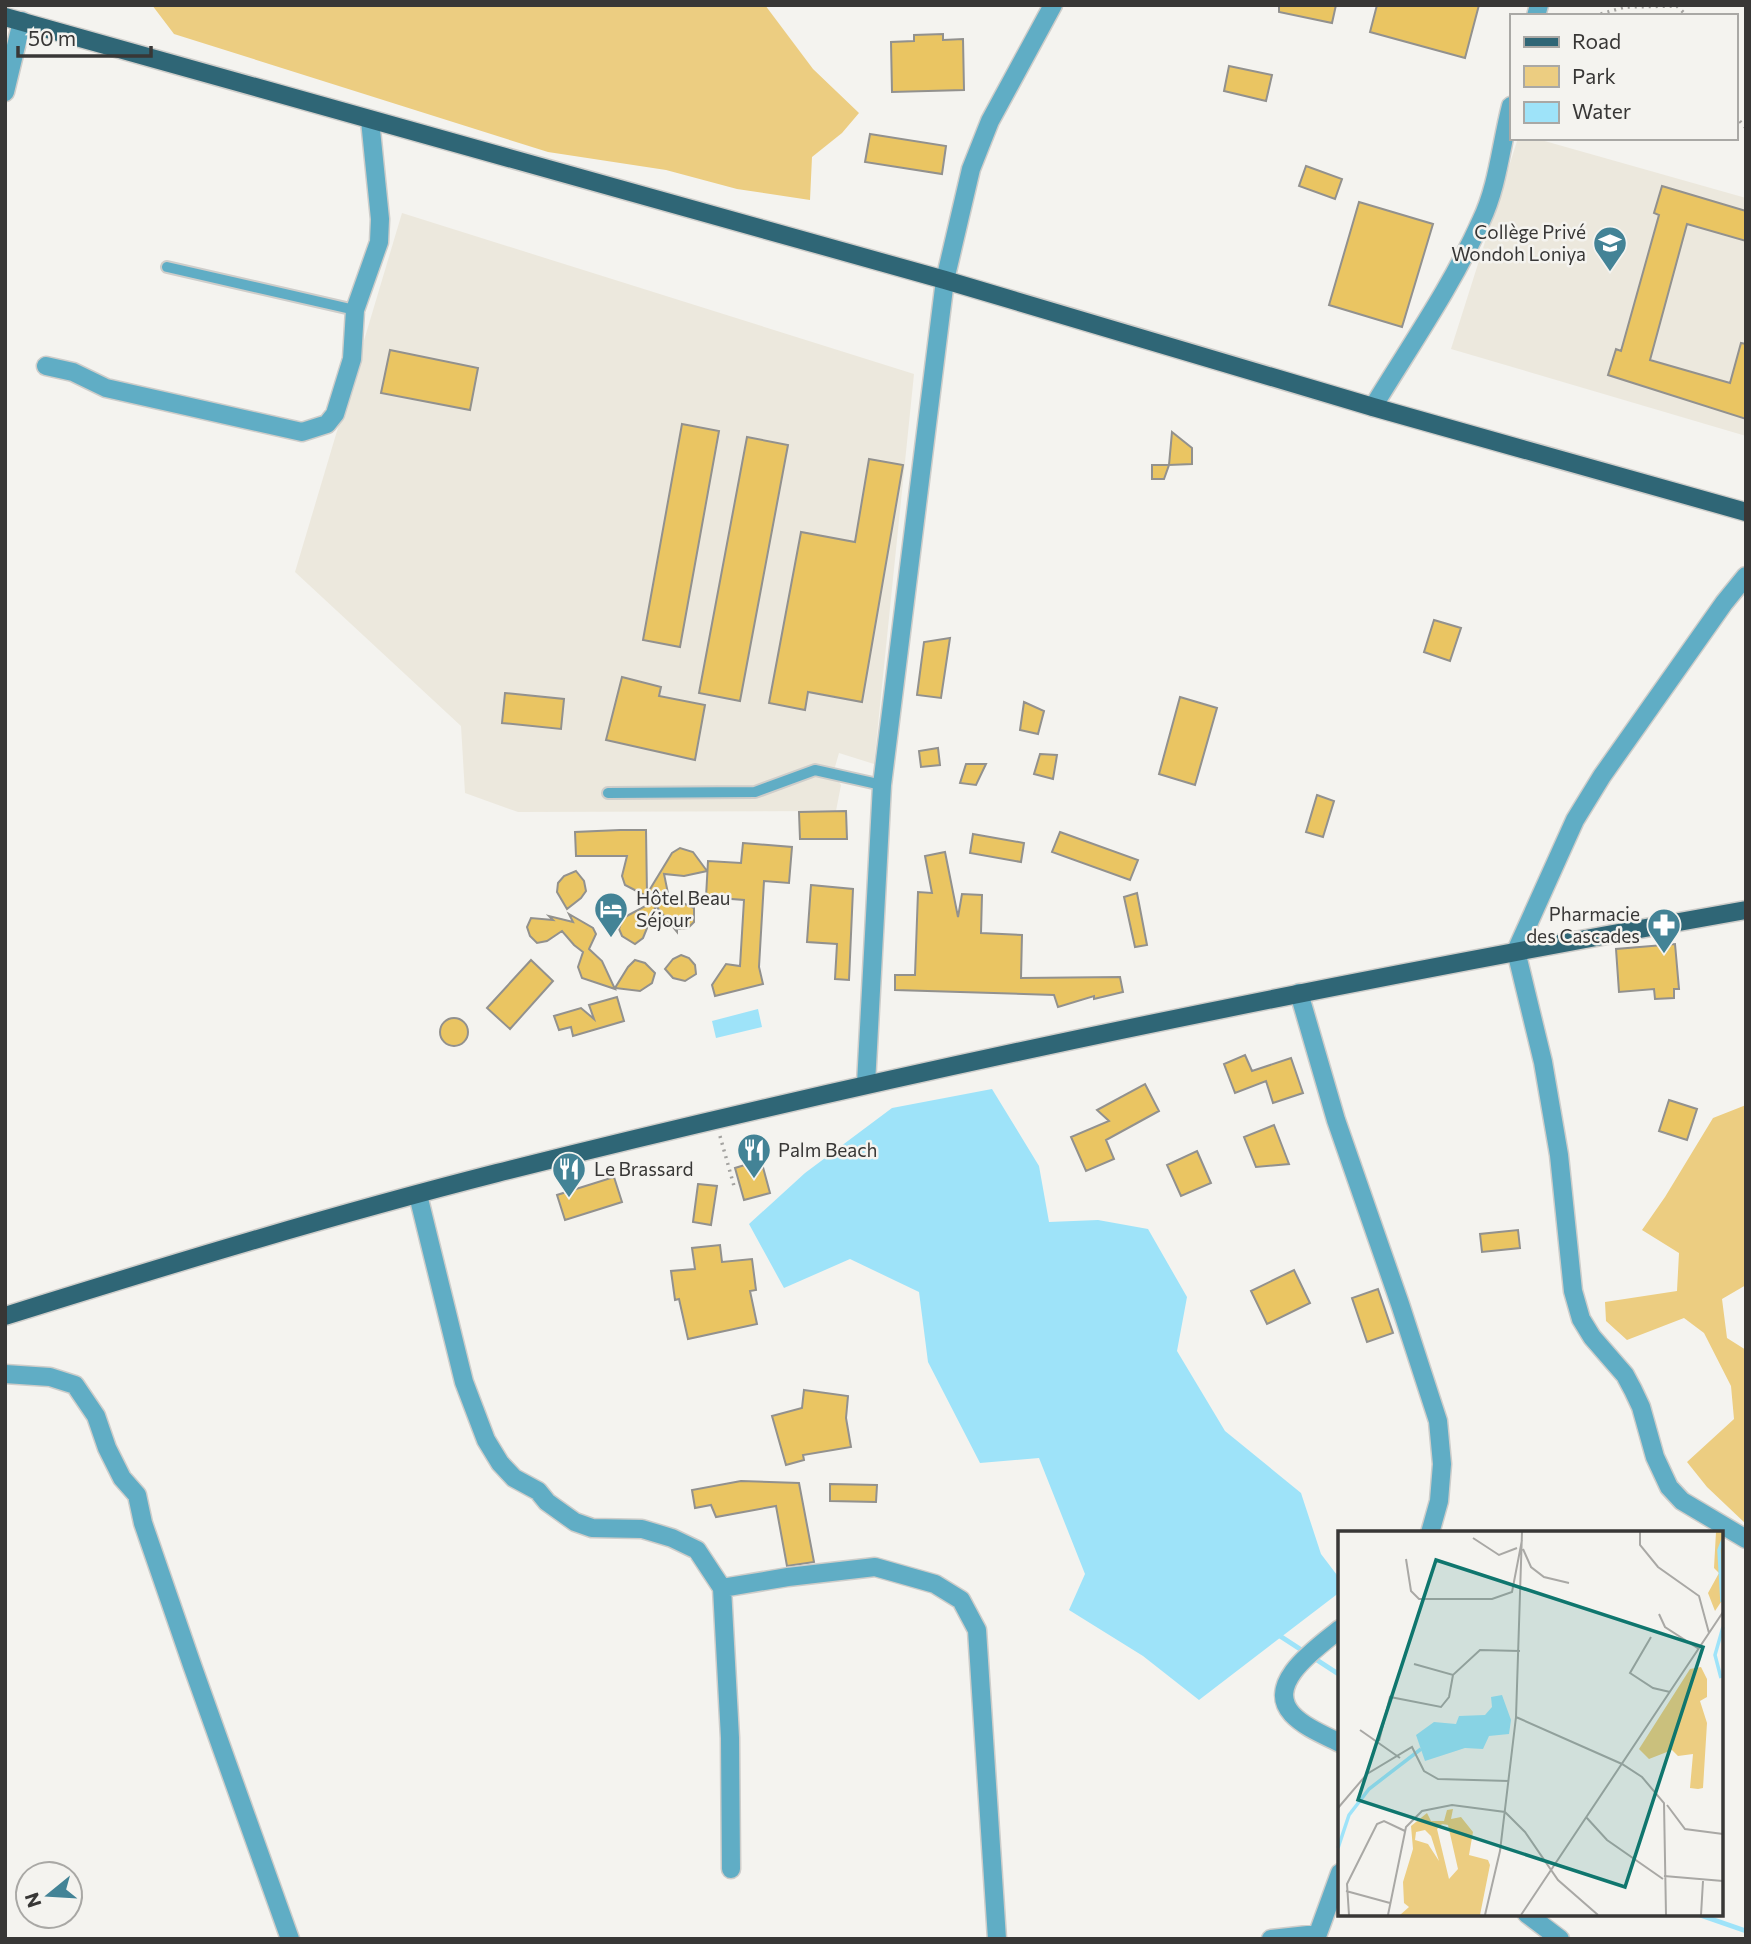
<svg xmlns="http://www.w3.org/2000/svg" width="1751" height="1944" font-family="Commissioner,sans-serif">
<rect width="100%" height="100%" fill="#f4f3ef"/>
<path fill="#ece8dd" d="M1518 138H1534L1746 198V436L1451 349Z
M402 213 914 374 874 764 839 753 833 774 841 785 836 811 518 812 465 793 461 726 295 572Z"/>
<path fill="#eccd81" d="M152 5H765L813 69 859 113 842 133 812 157 810 200 737 189 666 170 548 152 174 34Z
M1746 1105V1285L1722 1299 1727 1338 1746 1350V1524L1707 1487 1687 1462 1734 1419 1731 1386 1704 1333 1684 1318 1627 1340 1606 1321 1605 1302 1677 1291 1679 1253 1642 1230 1665 1197 1713 1118Z"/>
<path fill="#9ee3f9" d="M758 1009 762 1027 716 1038 712 1021Z
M992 1089 1039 1166 1049 1222 1098 1220 1148 1229 1187 1297 1177 1351 1225 1431 1301 1493 1321 1554 1340 1579V1592L1199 1700 1143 1656 1069 1610 1085 1574 1039 1458 980 1463 928 1362 919 1292 850 1259 784 1288 749 1224 805 1173 892 1108Z"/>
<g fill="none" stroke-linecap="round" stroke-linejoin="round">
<path stroke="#9ee3f9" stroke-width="5" d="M1280 1636 1340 1675
M1697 1914 1746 1931"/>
</g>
<path fill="#eac562" stroke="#92918e" stroke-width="2" d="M1279 5H1336L1332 23 1279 12Z
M1377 5H1479L1465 58 1370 32Z
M943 34V40L963 39 964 90 892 92 891 42 914 41V35Z
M1229 66 1272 75 1266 101 1224 91Z
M870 134 946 146 942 174 865 162Z
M1306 166 1342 179 1335 199 1299 186Z
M1662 186 1746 211V241L1687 224 1650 360 1730 383 1741 343 1746 344V419L1608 375 1616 349 1621 351 1659 215 1654 213Z
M1359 202 1433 224 1402 327 1329 305Z
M390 350 478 368 470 410 381 393Z
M682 424 719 431 680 647 643 640Z
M1172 432 1192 448V464L1169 465Z
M747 437 788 445 740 701 699 693Z
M869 459 903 465 862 702 808 692 805 710 769 703 801 532 855 542Z
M1152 465H1169L1164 479H1152Z
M1434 620 1461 628 1450 661 1424 652Z
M950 638 941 698 917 695 924 642Z
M622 677 661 687 659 696 705 705 695 760 606 740Z
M505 693 564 699 561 729 502 723Z
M1180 697 1217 708 1195 785 1159 774Z
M1024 702 1044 711 1038 734 1020 730Z
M938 748 940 765 921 767 919 751Z
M1040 754 1057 755 1053 779 1034 774Z
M966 764H986L976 785 960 783Z
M1317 795 1334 801 1323 837 1306 832Z
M846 811 847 839H800L799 812Z
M620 830H646L647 894 672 853 680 848 693 852 707 871 684 876 664 874 670 903 685 904 694 908V922L688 928 677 929V932L656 906 643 938 635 944 622 936 619 929 623 918 653 902 652 901H656L625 885 622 876 627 856H576L575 832Z
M1060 832 1138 860 1130 880 1052 852Z
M973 834 1024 843 1021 862 970 853Z
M743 843 792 847 789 883 764 881 759 967 763 984 715 996 712 985 726 964 740 966 744 900 706 897 708 861 741 863Z
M945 852 958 917 962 894 982 895 981 933 1022 935 1021 978 1120 977 1123 992 1094 999V996L1058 1007 1054 995 895 990V975H915L918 892 932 893 925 856Z
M576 871 584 881 586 891 581 898 567 909 557 892 558 883 564 876Z
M811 885 853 889 849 980 835 979 837 944 807 942Z
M1137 893 1147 945 1135 947 1124 897Z
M569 914 593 928 596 934 589 949 602 961 615 989 582 978 578 967 583 952 574 945 562 931 547 941 537 943 530 936 527 927 531 918 553 920 549 916 573 922Z
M1675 944 1679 989H1674V998L1655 999 1654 989 1619 992 1616 949Z
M681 955 689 958 695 965 696 974 685 981 673 978 665 969 673 959Z
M531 960 553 981 510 1029 487 1008Z
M635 960 645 963 655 973 652 983 640 991 615 988 628 967Z
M617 997 624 1021 573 1036 571 1027 559 1030 554 1016 581 1008 594 1019 589 1005Z
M440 1032a14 14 0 1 1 28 0a14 14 0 1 1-28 0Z
M1245 1055 1252 1071 1291 1058 1303 1093 1273 1103 1266 1081 1235 1093 1224 1064Z
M1145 1084 1159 1111 1106 1140 1114 1159 1086 1171 1071 1137 1109 1121 1097 1110Z
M1669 1100 1697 1109 1687 1140 1659 1131Z
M1274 1125 1289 1164 1256 1167 1244 1137Z
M1197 1151 1211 1183 1181 1196 1167 1165Z
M761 1160 770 1193 744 1200 735 1168Z
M614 1177 622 1202 565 1220 557 1195Z
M698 1184 717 1186 711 1225 693 1222Z
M1518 1230 1520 1248 1482 1252 1480 1234Z
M720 1245 722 1262 752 1259 756 1290 750 1291 757 1324 688 1339 679 1299 675 1300 671 1271 695 1269 692 1248Z
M1294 1270 1310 1303 1267 1324 1251 1291Z
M1378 1289 1393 1333 1367 1342 1352 1298Z
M804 1390 848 1396 846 1418 851 1447 803 1455 804 1460 786 1465 772 1416 802 1408Z
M741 1481 799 1483 814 1562 787 1566 776 1506 716 1517 711 1505 695 1508 692 1490Z
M830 1484 877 1485 876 1502 830 1501Z"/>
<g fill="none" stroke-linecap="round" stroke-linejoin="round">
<g stroke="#cecdca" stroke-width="14">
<path id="service" d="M167 267 355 310
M608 793 755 792 815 770 882 785"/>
</g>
<g stroke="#cecdca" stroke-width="21">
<path id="minor" d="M1536 16 1539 5
M5 92 22 21
M46 366 73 372 106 388 302 432 327 424 335 414 352 359 355 310 379 242 380 219 370 120
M1373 407C1410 346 1452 286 1481 221 1498 186 1501 144 1511 106
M1746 576 1724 603 1602 776 1575 820 1516 951 1543 1062 1559 1155 1573 1291 1581 1319 1592 1337 1625 1375 1633 1390 1641 1407 1655 1457 1669 1487 1682 1501 1746 1539
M1299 993 1336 1120 1400 1304 1438 1421 1442 1464 1439 1501 1430 1533
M866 1084 882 785 945 280 971 169 990 121 1053 5
M418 1195 464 1382 486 1440 500 1463 514 1478 538 1491 547 1502 575 1522 592 1528 642 1529 672 1538 697 1550 722 1588 730 1738 731 1869
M5 1374 50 1377 75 1385 96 1416 107 1448 122 1478 137 1495 143 1523 192 1665 290 1939
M722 1588 788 1577 875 1567 935 1584 961 1600 977 1630 997 1939
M1340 1629C1318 1647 1264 1683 1292 1714 1304 1727 1324 1735 1340 1743
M1527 1914 1560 1939
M1271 1939 1317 1934
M1316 1939 1340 1873"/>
</g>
<g stroke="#cecdca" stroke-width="21">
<path id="primary" d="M5 17 945 280 1373 407 1746 512
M5 1316C168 1265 332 1215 497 1173 910 1069 1327 984 1746 910"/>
</g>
<path stroke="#a4a3a0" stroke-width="3.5" stroke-dasharray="2 5" stroke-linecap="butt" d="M1594 16 1625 7 1677 6 1687 16
M1735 116 1746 128
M720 1136 734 1186"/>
<use href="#service" stroke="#60adc5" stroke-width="10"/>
<use href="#minor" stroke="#60adc5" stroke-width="18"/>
<use href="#primary" stroke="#2f6676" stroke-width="18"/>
</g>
<defs>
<g id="school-pin" transform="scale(1.75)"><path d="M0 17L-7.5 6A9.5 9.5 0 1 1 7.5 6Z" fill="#438396" stroke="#f4f3ef"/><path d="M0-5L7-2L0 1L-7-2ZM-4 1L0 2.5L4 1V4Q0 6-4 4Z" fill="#fff"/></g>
<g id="hotel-pin" transform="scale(1.75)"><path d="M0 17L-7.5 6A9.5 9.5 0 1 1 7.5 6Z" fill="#438396" stroke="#f4f3ef"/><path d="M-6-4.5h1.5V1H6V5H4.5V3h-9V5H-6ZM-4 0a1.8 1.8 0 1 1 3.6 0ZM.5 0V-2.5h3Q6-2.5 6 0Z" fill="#fff"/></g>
<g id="pharmacy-pin" transform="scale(1.75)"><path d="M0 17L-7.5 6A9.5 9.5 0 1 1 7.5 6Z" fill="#438396" stroke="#f4f3ef"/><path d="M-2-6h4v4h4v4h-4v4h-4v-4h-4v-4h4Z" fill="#fff"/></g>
<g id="restaurant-pin" transform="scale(1.75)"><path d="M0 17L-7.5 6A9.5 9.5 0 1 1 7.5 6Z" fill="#438396" stroke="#f4f3ef"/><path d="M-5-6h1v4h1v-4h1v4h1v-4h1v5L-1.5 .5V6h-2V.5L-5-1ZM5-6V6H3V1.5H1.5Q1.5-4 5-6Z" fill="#fff"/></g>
</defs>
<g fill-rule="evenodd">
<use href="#school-pin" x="1610" y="243"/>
<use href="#hotel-pin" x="611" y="909"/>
<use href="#pharmacy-pin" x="1664" y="925"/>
<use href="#restaurant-pin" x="754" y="1150"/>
<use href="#restaurant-pin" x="569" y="1169"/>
</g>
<g text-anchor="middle" stroke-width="5" stroke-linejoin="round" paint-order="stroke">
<g font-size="19" fill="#383736" stroke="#f4f3ef" text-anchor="start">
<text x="1586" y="239" text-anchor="end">Collège Privé<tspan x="1586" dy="22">Wondoh Loniya</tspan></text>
<text x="636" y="905">Hôtel Beau<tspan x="636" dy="22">Séjour</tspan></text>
<text x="1640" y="921" text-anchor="end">Pharmacie<tspan x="1640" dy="22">des Cascades</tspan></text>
<text x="778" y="1157">Palm Beach</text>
<text x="594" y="1176">Le Brassard</text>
</g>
</g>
<g transform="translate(1338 1531)">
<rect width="385" height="385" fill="#f4f3ef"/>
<path d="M378 1H385V68L377 80 370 62 381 42 376 37ZM363 136 369 148V166L362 170 369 192 365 257 360 258 352 257 355 223 340 225 334 219 311 228 301 218 352 138ZM115 278 113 288 123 286 135 301 131 324 150 329 152 334 142 384H62L71 376 66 372 65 351 75 318 73 295 89 282 93 290H106L109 279ZM104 293 110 294 120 338 111 348 99 298ZM87 299 93 305 101 330 90 313 77 309 78 301Z" fill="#eccd81" fill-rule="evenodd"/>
<path d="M164 164 173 189 171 203 151 205 145 218 127 217 87 230 78 204 96 191 118 193 121 185 147 184 154 176 153 166Z" fill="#9ee3f9"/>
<path fill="none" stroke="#9ee3f9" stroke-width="3.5" d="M384 71 381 19 385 9M383 147 377 124 385 96M0 317 11 284 31 258 83 218"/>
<path fill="none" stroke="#a9a8a5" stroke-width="2" d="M302 1V14L320 36 361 65 371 102M135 7 161 24 179 17M185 18 193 36 206 46 231 52M68 28 73 60 81 68H154L174 61 184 9M321 83 327 96 361 118M313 106 292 142 315 157 332 161M76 133 115 144 142 119 182 120M178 186 284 233 304 246 326 272 328 384M22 199 62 227M41 210 52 166 103 176 111 166 115 144M329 274 347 298 385 303M0 277 29 243 74 216 86 240 100 248 171 250M248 286 269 309 325 348M326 345 385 350M8 360 52 372M11 384 9 353 39 293 46 290 67 300M50 384 68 296 84 280 114 274 167 281 187 301 220 349 260 384M147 384 162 320 178 186 184 1M183 384 385 81M363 384 365 350"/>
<path fill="#0f766e" fill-opacity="0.15" stroke="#0f766e" stroke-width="3.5" d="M98 29 365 116 287 356 20 269Z"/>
<rect width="385" height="385" fill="none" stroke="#383736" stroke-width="3.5"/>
</g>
<rect width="1751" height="1944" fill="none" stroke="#383736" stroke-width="14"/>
<rect x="1510" y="14" width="228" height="126" fill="#f4f3ef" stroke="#a9a8a5" stroke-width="2"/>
<rect x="1524" y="37" width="35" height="10" fill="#2f6676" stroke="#a9a8a5" stroke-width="2"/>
<text x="1572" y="49" font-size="21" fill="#383736">Road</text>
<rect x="1524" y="66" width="35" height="21" fill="#eccd81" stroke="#a9a8a5" stroke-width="2"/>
<text x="1572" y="84" font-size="21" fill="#383736">Park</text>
<rect x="1524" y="102" width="35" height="21" fill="#9ee3f9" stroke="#a9a8a5" stroke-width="2"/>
<text x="1572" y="119" font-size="21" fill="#383736">Water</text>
<g transform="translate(49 1895) rotate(252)"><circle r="33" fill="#f4f3ef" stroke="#a9a8a5" stroke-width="2"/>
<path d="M0-5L12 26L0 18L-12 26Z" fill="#438396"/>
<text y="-10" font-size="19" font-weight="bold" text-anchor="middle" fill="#383736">N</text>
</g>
<path d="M18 46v10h133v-10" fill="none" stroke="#383736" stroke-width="3.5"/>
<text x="28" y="46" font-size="21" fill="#383736" stroke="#f4f3ef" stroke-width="5" paint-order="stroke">50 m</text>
</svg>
